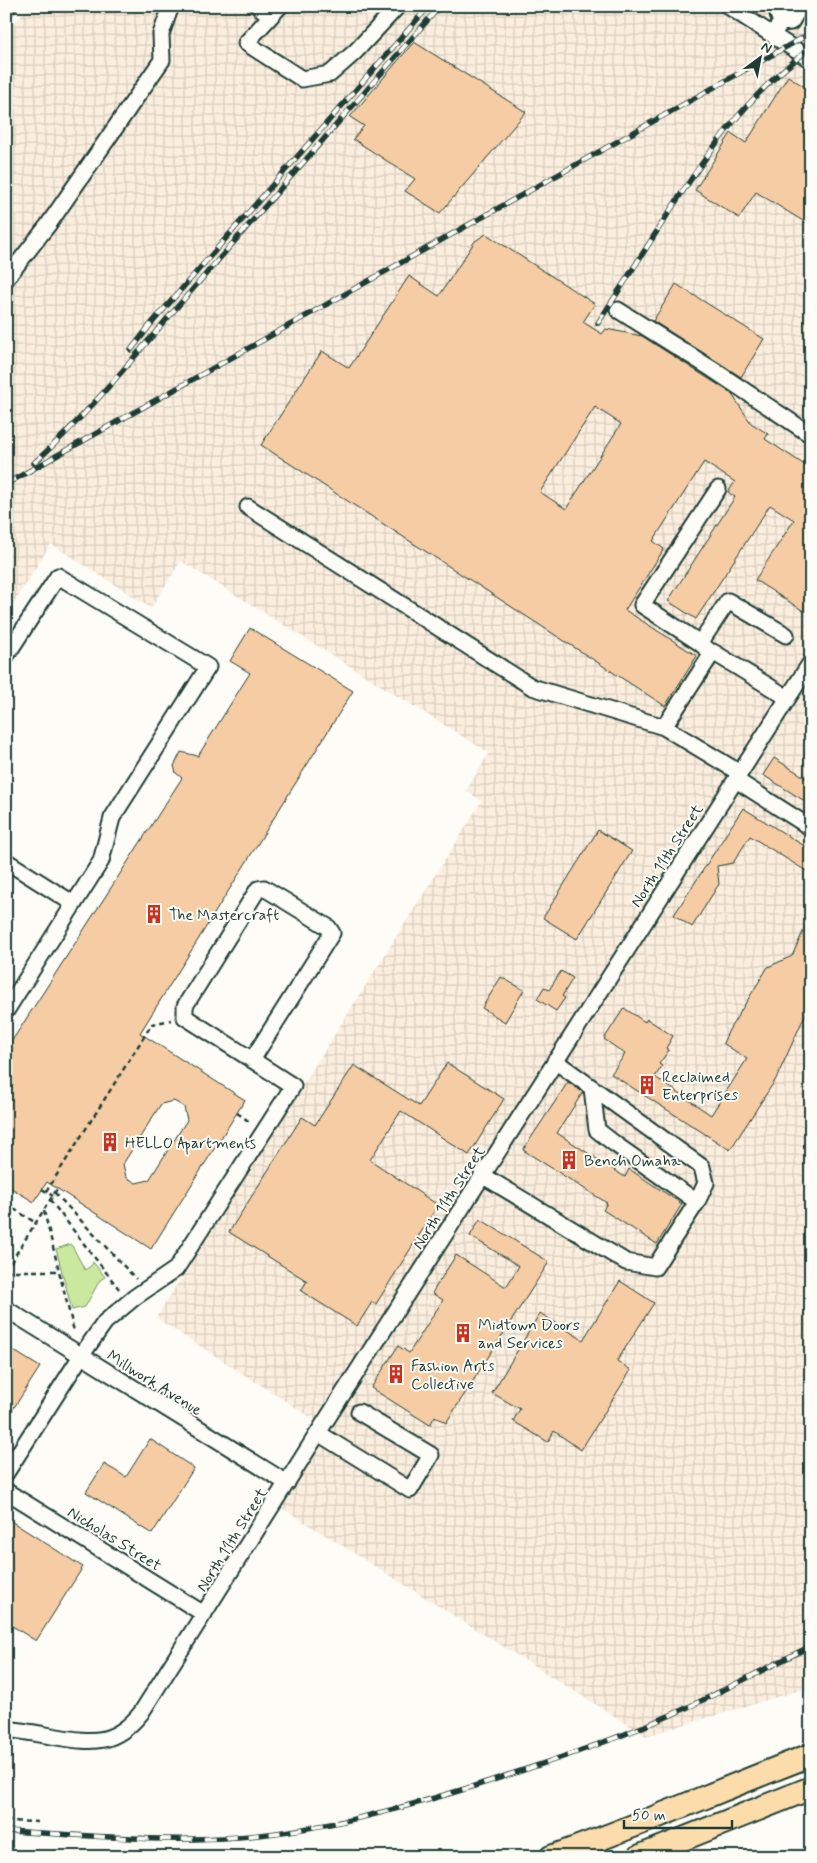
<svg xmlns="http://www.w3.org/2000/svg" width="817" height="1863" font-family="Mynerve,sans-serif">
<defs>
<pattern id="industrial-grid" width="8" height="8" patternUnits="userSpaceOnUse" patternTransform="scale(1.25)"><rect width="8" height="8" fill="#fbeede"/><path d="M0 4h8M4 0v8" fill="none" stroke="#d7cdbf"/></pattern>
</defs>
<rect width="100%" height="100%" fill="#fdfcf7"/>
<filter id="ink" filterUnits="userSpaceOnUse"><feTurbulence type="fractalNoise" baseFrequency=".02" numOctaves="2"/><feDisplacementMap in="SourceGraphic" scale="10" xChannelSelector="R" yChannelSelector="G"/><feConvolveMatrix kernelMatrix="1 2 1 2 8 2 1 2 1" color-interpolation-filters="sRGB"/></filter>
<g filter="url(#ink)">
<path fill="url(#industrial-grid)" d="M29 6H811V1687L646 1736 274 1503 323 1425 156 1318 482 801 466 791 489 753 181 561 151 608 51 544 6 615V33Z"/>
<path fill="#cbe89f" stroke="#75926a" d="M71 1244 85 1270 92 1265 93 1262 105 1277 100 1280 85 1307 72 1310 56 1249Z"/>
<path fill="#f5cca4" stroke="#1f3d34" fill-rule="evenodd" d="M414 42 526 112 440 213 405 191 415 179 353 139 364 126 350 117Z
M788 76 811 91V226L756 192 739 218 695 190 731 133 746 143Z
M486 234 595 304 583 322 602 334 606 329 642 336 731 393 751 423 768 434 765 439 811 469V603L805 612 755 580 794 520 770 505 696 619 668 601 735 497 728 492 735 482 704 462 653 541 664 549 625 610 697 656 665 706 261 445 322 351 349 368 409 276 439 296 475 241ZM595 407 621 424 566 509 540 492Z
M676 284 764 339 741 377 653 321Z
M250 628 353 691 140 1033 245 1100 151 1249 47 1182 34 1202 6 1185V1050L182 778 176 773 174 766 181 752 198 756 250 673 230 661ZM174 1101 184 1107 187 1120 149 1180 136 1183 126 1177 123 1164 161 1104Z
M774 758 811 781V805L763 775Z
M743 808 811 850V874L750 836 733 863 717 866 719 884 692 927 674 915Z
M598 830 632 851 577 939 543 918Z
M811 914V1002L776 1079 730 1150 611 1074 625 1054 604 1039 624 1008 645 1022 647 1019 673 1036 666 1048 669 1050 659 1064 662 1066 655 1077 711 1115 747 1059 723 1043 729 1030 768 967 792 956Z
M561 971 573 978 562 996 565 998 556 1011 537 999 544 987 549 990Z
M501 977 524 990 505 1022 482 1008Z
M447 1063 504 1099 469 1155 401 1111 370 1160 438 1205 376 1304 372 1302 357 1326 301 1291 307 1281 229 1232 302 1117 315 1125 354 1065 419 1106Z
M568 1082 583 1092 557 1133 625 1177 629 1169 682 1204 657 1244 603 1210 607 1203 523 1150Z
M480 1219 549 1262 446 1423 435 1416 430 1425 371 1388 398 1346 409 1353 443 1300 432 1293 456 1255 506 1287 519 1266 470 1236Z
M620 1281 654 1303 617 1361 631 1370 581 1450 554 1431 548 1442 513 1421 520 1409 492 1393 540 1313 583 1340Z
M6 1346 40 1367 6 1420Z
M150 1439 194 1468 152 1534 86 1492 104 1464 126 1477Z
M6 1518 83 1567 36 1641 6 1622Z"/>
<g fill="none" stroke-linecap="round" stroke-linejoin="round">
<g stroke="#1f3d34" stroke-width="19">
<path id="minor" d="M258 6 271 16
M280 6 246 43 302 79 330 74 355 52 398 6
M728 6 811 60
M781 23 778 14 784 6
M772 34 781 23 791 22 797 12V6
M6 279 48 225 162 60 161 34 171 6
M618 310 712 369 811 435
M248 507 532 687 664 727
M700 643 642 605 718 489
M707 649 700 643 728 601 786 635
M6 656 58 576 208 667 112 818 101 861 6 1011
M740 773 664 727 713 652 788 698
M736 780 811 828
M6 861 74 904
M592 1088 597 1130 615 1144 697 1202
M482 1175 626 1262 655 1267 697 1202 706 1183 702 1167 555 1061
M6 1309 287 1483
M318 1433 410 1490 431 1455 359 1412
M6 1473 81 1356 105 1322 135 1297 176 1269 293 1086 185 1017V1006L258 889 264 888 328 927 332 933 252 1060
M6 1491 204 1614
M6 1729C23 1731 40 1734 57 1737 94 1743 115 1745 141 1713L323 1425 811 662"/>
</g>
<g stroke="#1f3d34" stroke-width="26">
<path id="highway" d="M551 1857C639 1826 724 1788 811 1755
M638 1857 811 1788"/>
</g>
<path stroke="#1f3d34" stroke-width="2.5" stroke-dasharray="5 4" stroke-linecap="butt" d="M237 1113 250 1122
M42 1189 53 1196
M46 1192 152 1024 171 1020
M55 1193 136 1279
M50 1200 119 1289
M6 1204 36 1223
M44 1211 74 1331
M6 1270 57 1189
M6 1271H58
M6 1821 38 1822"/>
<use href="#minor" stroke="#fdfcf7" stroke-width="15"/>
<use href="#highway" stroke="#fcdcab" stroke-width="22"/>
<g stroke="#1f3d34" stroke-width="5.5">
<path id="rail" d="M6 19 17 6
M598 323C620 289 642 255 664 220 706 155 747 94 811 48
M131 350 151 324 429 6
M34 463C90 413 136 354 185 298 270 200 355 103 440 6
M6 484 811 33
M6 1831C84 1835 161 1843 238 1837 317 1831 393 1811 468 1788 537 1766 605 1744 671 1715 718 1694 764 1669 811 1646"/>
</g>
<use href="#rail" stroke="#fdfcf7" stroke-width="4" stroke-dasharray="11" stroke-linecap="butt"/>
</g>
</g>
<defs>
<g id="building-bare" transform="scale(1.5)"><path d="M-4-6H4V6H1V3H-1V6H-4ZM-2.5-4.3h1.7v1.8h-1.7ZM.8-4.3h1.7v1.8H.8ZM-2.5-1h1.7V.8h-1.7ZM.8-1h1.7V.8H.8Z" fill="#c8321e" stroke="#fdfcf7" stroke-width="2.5" paint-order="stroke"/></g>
</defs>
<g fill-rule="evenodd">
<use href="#building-bare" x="154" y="914"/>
<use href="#building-bare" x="647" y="1085"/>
<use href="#building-bare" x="110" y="1142"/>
<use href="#building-bare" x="569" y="1160"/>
<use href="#building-bare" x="463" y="1333"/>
<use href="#building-bare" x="396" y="1374"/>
</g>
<g text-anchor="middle" stroke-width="4" stroke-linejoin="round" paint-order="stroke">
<g font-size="16" fill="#1f3d34" stroke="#fdfcf7">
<text transform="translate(666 855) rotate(-57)" y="6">North 11th Street</text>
<text transform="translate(448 1197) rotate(-57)" y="6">North 11th Street</text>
<text transform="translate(155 1382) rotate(32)" y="6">Millwork Avenue</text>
<text transform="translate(115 1538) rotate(32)" y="6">Nicholas Street</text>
<text transform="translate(231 1539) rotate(-58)" y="6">North 11th Street</text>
</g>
<g font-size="16" fill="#1f3d34" stroke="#fdfcf7" text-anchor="start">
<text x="169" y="920">The Mastercraft</text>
<text x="662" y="1082">Reclaimed<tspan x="662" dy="18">Enterprises</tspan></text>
<text x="125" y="1148">HELLO Apartments</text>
<text x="584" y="1166">Bench Omaha</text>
<text x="478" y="1330">Midtown Doors<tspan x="478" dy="18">and Services</tspan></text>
<text x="411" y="1371">Fashion Arts<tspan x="411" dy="18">Collective</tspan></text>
</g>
</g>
<rect width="817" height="1863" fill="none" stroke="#fdfcf7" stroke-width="25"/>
<rect x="12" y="12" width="792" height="1838" fill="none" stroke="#1f3d34" stroke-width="2" filter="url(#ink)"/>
<g transform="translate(760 58) rotate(32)" stroke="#fdfcf7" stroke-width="4" paint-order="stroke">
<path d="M0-4L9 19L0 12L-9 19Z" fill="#1f3d34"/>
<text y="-8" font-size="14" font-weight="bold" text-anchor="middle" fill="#1f3d34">N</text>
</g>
<path d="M624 1820v8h108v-8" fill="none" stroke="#1f3d34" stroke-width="2.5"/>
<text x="632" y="1820" font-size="15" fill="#1f3d34" stroke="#fdfcf7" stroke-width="4" paint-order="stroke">50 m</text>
</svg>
